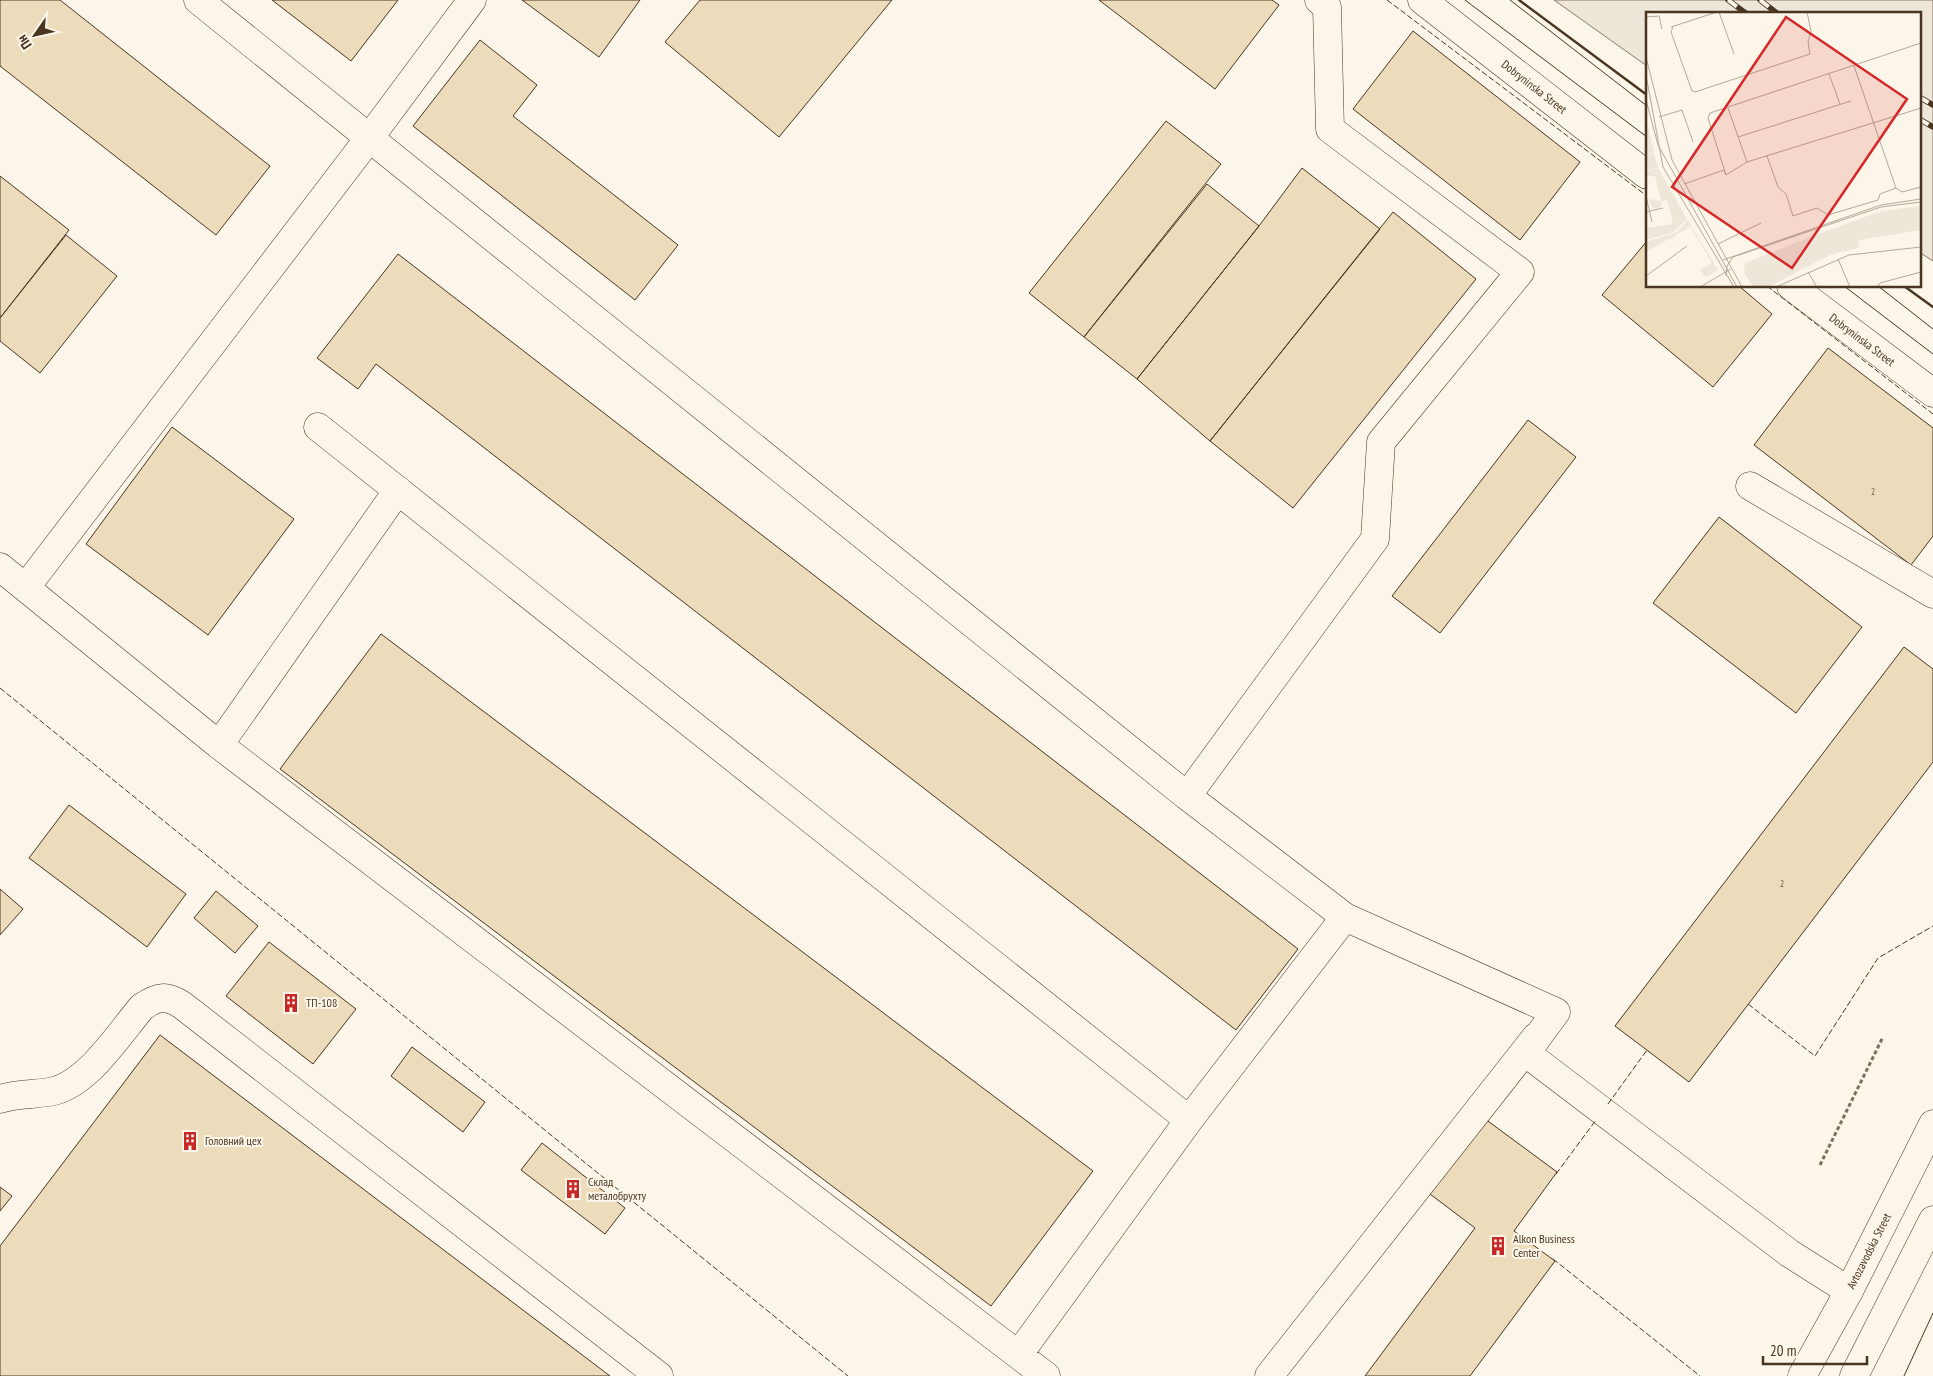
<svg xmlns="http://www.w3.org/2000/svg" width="1933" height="1376" font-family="'PT Sans Narrow',sans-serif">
<rect width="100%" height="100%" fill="#fbf6e9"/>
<path fill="#ede6d9" stroke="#887966" d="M1554 0H1933V261L1919 252V14H1647V66Z"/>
<path fill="#ecdcbc" stroke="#4a3520" d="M0 0H60L270 166 216 235 0 66Z
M272 0H398L351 61Z
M522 0H640L599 57Z
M700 0H892L779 137 665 42Z
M1099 0H1272L1279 5 1215 89Z
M1413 31 1580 162 1520 240 1353 109Z
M480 40 537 85 513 116 678 245 635 300 413 126Z
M1166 121 1221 164 1084 337 1029 293Z
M1302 168 1380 229 1210 441 1137 379 1259 226Z
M0 176 69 230 0 318Z
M1207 184 1259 226 1137 379 1084 337Z
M1393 212 1476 279 1293 508 1210 441Z
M66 235 117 276 40 373 0 341V318Z
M1647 241V286H1739L1772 314 1713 387 1602 295Z
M398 254 1298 949 1236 1030 376 364 358 389 317 358Z
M1828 348 1933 428V536L1911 565 1754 445Z
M1528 420 1576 457 1440 633 1392 596Z
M172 427 294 519 208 635 86 544Z
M1719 517 1862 627 1796 713 1653 603Z
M381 634 1093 1171 991 1306 280 769Z
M1904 647 1933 669V762L1689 1082 1615 1026Z
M69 805 186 894 147 947 29 858Z
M0 889 23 909 0 935Z
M216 891 258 926 235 953 194 918Z
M269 942 356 1009 313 1064 226 996Z
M160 1035 610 1376H0V1246Z
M412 1047 485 1102 463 1132 391 1076Z
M1477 1113 1557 1172 1514 1231 1555 1261 1470 1376H1365L1475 1228 1422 1188Z
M542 1143 625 1208 605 1234 521 1170Z
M0 1187 12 1196 0 1211Z"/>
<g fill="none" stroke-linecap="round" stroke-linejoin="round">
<g stroke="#4a3520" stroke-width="29">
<path id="minor" d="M198 0 1187 796 1345 917 1556 1012 1526 1053 1789 1253 1849 1291
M1422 0 1647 175
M1791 286 1933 393
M318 427 1189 1120
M1750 486 1933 594
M0 567 219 745 1046 1376
M26 587 370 137 472 0
M219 745 398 490
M1187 796 1375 539 1381 442 1520 272 1330 129 1327 7 1319 0
M0 1099C19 1093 37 1095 54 1091 89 1082 119 1034 142 1007 158 996 166 995 182 1005L659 1376
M1019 1354 1189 1120 1345 917
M1269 1376 1536 1037"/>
</g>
<g stroke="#4a3520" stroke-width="29">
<path id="major" d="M1802 1376 1849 1291 1933 1124
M1854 1376 1933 1220"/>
</g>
<path stroke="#7f6f5c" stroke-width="3" stroke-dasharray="4 2.5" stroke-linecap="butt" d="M1820 1165 1883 1037"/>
<use href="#minor" stroke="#fbf6e9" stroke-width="28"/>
<use href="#major" stroke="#fbf6e9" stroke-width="28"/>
<path stroke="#4a3520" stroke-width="1" d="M1465 0 1647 137
M1510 0 1647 106
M1844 286 1933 354
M1878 286 1933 329
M1904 1376 1933 1313"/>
<g stroke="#4a3520" stroke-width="5.5">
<path id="rail" d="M1728 0 1747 14
M1760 0 1778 14
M1919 97 1933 105
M1919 119 1933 127"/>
</g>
<use href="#rail" stroke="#fbf6e9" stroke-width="4" stroke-dasharray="11" stroke-linecap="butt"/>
<path stroke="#4a3520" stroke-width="1" stroke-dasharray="6 2.5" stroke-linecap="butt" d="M1387 0 1647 196
M1767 286 1933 414
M0 688 848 1376
M1748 1004 1815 1056 1878 958 1933 926
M1608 1104 1647 1050 1649 1052
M1556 1174 1596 1120
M1553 1259 1700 1376"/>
<path stroke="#4a3520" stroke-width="2.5" d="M1519 0 1647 95
M1904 286 1933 307"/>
</g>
<defs>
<g id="building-bare" transform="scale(1.5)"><path d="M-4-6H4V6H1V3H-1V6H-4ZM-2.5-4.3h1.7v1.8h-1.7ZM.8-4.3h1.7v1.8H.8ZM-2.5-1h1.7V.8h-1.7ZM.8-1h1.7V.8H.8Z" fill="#c62828" stroke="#fbf6e9" stroke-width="2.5" paint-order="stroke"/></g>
</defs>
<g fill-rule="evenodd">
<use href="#building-bare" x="291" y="1003"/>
<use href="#building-bare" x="190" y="1141"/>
<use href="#building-bare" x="573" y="1189"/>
<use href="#building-bare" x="1498" y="1246"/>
</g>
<g text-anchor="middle" stroke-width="4" stroke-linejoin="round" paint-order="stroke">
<g font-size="10" fill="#725f47">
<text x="1873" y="495">2</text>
<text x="1782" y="887">2</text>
</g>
<g font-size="12" fill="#4a3520" stroke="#fbf6e9">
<text transform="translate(1534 87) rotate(38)" y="4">Dobryninska Street</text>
<text transform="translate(1862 340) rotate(37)" y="4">Dobryninska Street</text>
<text transform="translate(1869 1251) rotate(-63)" y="4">Avtozavodska Street</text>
</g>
<g font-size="12" fill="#4a3520" stroke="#fbf6e9" text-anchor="start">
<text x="306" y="1007">ТП-108</text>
<text x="205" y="1145">Головний цех</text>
<text x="588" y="1186">Склад<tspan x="588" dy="14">металобрухту</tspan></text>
<text x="1513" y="1243">Alkon Business<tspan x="1513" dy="14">Center</tspan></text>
</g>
</g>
<g transform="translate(1646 12)">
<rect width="275" height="275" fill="#fbf6e9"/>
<path d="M0 106 8 140 0 142ZM8 141 12 155 6 158 12 156 41 207 27 220 0 228V216L27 212 21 188 15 190V195L7 197 2 187 15 189 9 164H2L0 170V161L5 158H2L0 142ZM275 194V218L213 228 212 236 184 243 122 275H107L98 260 99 251 159 227 235 199ZM42 208 72 258 60 265 54 258 66 251 45 215 31 222 26 227 28 230 24 226 0 240V230L31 220Z" fill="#ede6d9"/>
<path fill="none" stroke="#b4a999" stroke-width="1" d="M73 0 88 42M0 5 13 4 16 17M25 15 71 0M27 15 25 20 46 79 49 80 164 42 162 30 165 19 161 0M0 45 26 148 96 275M208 54 250 176 256 180 275 175M183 62 194 92M0 63 17 155 88 275M0 88 12 133 91 275M82 96 101 150M13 105 36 98 47 130M92 125 205 89M121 144 132 175 140 182 147 204 171 196 182 203 232 188 234 182 250 176M80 163 62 106 64 101 275 31M38 172 78 158 80 163 101 150 275 96M0 184 6 210M0 200 17 196M72 232 115 211M192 247 204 275M77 248 235 193 275 187M162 260 171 275M0 264 41 234M80 264 81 254 87 245 235 195 275 190M54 275 85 257M130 275 203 243 275 235M231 275 234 271 275 260"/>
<path fill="#d62828" fill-opacity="0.15" stroke="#d62828" stroke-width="2.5" d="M140 5 261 87 146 256 26 175Z"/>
<rect width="275" height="275" fill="none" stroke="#4a3520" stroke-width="2.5"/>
</g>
<g transform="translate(35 35) rotate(236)" stroke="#fbf6e9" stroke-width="4" paint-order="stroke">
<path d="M0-4L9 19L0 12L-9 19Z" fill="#4a3520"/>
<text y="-8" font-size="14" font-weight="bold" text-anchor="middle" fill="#4a3520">Пн</text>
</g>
<path d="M1763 1356v8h104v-8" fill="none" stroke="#4a3520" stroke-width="2.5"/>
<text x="1770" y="1356" font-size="15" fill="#4a3520" stroke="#fbf6e9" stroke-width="4" paint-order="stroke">20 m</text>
</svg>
